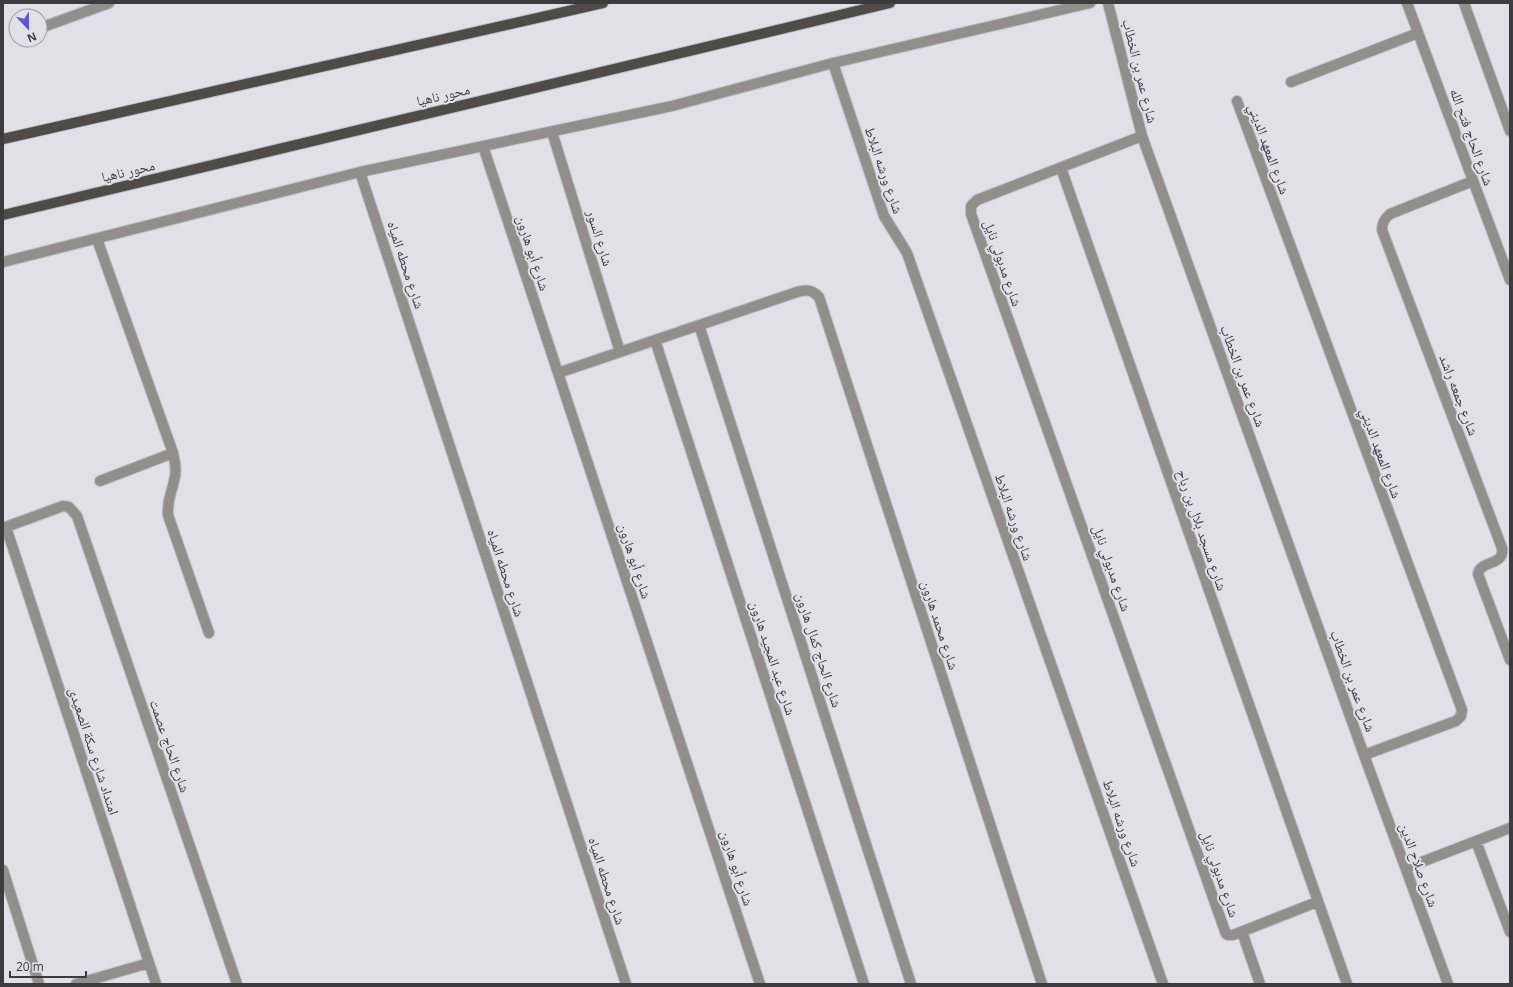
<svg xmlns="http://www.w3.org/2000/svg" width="1513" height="987" font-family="'Open Sans','Noto Naskh Arabic',sans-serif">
<rect width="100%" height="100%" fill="#e1e0e8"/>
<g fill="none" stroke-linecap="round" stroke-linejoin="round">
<g stroke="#bdbcc3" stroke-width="12">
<path id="minor" d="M1108 3 1142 136 1364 755 1448 984
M1407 3 1510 280
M1464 3 1510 131
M40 28 109 3
M833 63 884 216 907 253 1163 984
M1291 82 1418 33
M1237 101 1462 710 1461 716 1456 721 1364 755
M552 132 620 352
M1142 136 977 200 971 206V214L1226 934 1228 935H1233L1317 902
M483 146 760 984
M1061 168 1347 984
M360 172 626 984
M1473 181 1390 214C1384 219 1382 223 1382 230L1502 548C1505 566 1480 560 1478 574L1510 660
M97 239 173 453C175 462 177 471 174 481 171 495 167 500 168 515L209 633
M3 262 360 172 672 106 833 63 1090 3
M699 325 911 984
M655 340 864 984
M558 373 797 292C807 289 812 290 819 297L1042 984
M100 481 173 453
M6 527 156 984
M3 528 63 506 69 507 77 516 237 984
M1476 841 1510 932
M1406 868 1510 828
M3 870 39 984
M1242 932 1260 984
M76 984 149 963"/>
</g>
<g stroke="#bdbcc3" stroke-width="12">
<path id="major" d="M3 139 603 3
M3 215 890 3"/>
</g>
<use href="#minor" stroke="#918e8c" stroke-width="10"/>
<use href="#major" stroke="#4f4b47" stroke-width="10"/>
</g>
<g text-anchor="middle" stroke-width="4" stroke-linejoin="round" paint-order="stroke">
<g font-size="14" fill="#3c3c3f" stroke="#e1e0e8">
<text transform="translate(1140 71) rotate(76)" y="5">شارع عمر بن الخطاب</text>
<text transform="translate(443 95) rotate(-13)" y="5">محور ناهيا</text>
<text transform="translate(1472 137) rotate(70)" y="5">شارع الحاج فتح الله</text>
<text transform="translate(1269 149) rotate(70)" y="5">شارع المعهد الديني</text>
<text transform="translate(884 170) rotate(71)" y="5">شارع ورشه البلاط</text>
<text transform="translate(128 171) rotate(-13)" y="5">محور ناهيا</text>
<text transform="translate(600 238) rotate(73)" y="5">شارع السور</text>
<text transform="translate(533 253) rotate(72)" y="5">شارع أبو هارون</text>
<text transform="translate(1003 263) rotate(71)" y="5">شارع مدبولي نايل</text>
<text transform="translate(406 265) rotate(72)" y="5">شارع محطه المياه</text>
<text transform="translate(1243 376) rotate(70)" y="5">شارع عمر بن الخطاب</text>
<text transform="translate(1459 395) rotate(69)" y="5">شارع جمعه راشد</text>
<text transform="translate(1381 453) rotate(70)" y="5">شارع المعهد الديني</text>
<text transform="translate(1014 517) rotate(71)" y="5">شارع ورشه البلاط</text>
<text transform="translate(1202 530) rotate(71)" y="5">شارع مسجد بلال بن رباح</text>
<text transform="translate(635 561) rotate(72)" y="5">شارع أبو هارون</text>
<text transform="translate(1112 568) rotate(71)" y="5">شارع مدبولي نايل</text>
<text transform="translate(506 573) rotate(72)" y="5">شارع محطه المياه</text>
<text transform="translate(940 625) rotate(72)" y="5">شارع محمد هارون</text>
<text transform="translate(819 650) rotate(72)" y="5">شارع الحاج كمال هارون</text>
<text transform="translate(773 658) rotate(72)" y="5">شارع عبد المجيد هارون</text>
<text transform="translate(1353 681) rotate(70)" y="5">شارع عمر بن الخطاب</text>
<text transform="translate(170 746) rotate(71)" y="5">شارع الحاج عصمت</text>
<text transform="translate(94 751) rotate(72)" y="5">امتداد شارع سكة الصعيدى</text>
<text transform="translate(1122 823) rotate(71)" y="5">شارع ورشه البلاط</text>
<text transform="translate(1419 865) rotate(70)" y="5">شارع صلاح الدين</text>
<text transform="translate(737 868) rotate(72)" y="5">شارع أبو هارون</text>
<text transform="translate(1220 874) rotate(71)" y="5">شارع مدبولي نايل</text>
<text transform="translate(607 881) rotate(72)" y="5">شارع محطه المياه</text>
</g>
</g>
<rect width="1513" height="987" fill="none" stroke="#3c3c3f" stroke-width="8"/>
<g transform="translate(28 28) rotate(158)"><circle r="19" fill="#e1e0e8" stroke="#9f9ea4"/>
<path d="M0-3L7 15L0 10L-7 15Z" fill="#5d57cf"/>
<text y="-6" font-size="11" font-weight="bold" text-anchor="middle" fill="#3c3c3f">N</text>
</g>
<path d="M10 971v6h76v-6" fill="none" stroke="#3c3c3f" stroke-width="2"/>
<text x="16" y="971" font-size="12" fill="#3c3c3f" stroke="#e1e0e8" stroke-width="3" paint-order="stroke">20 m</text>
</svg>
